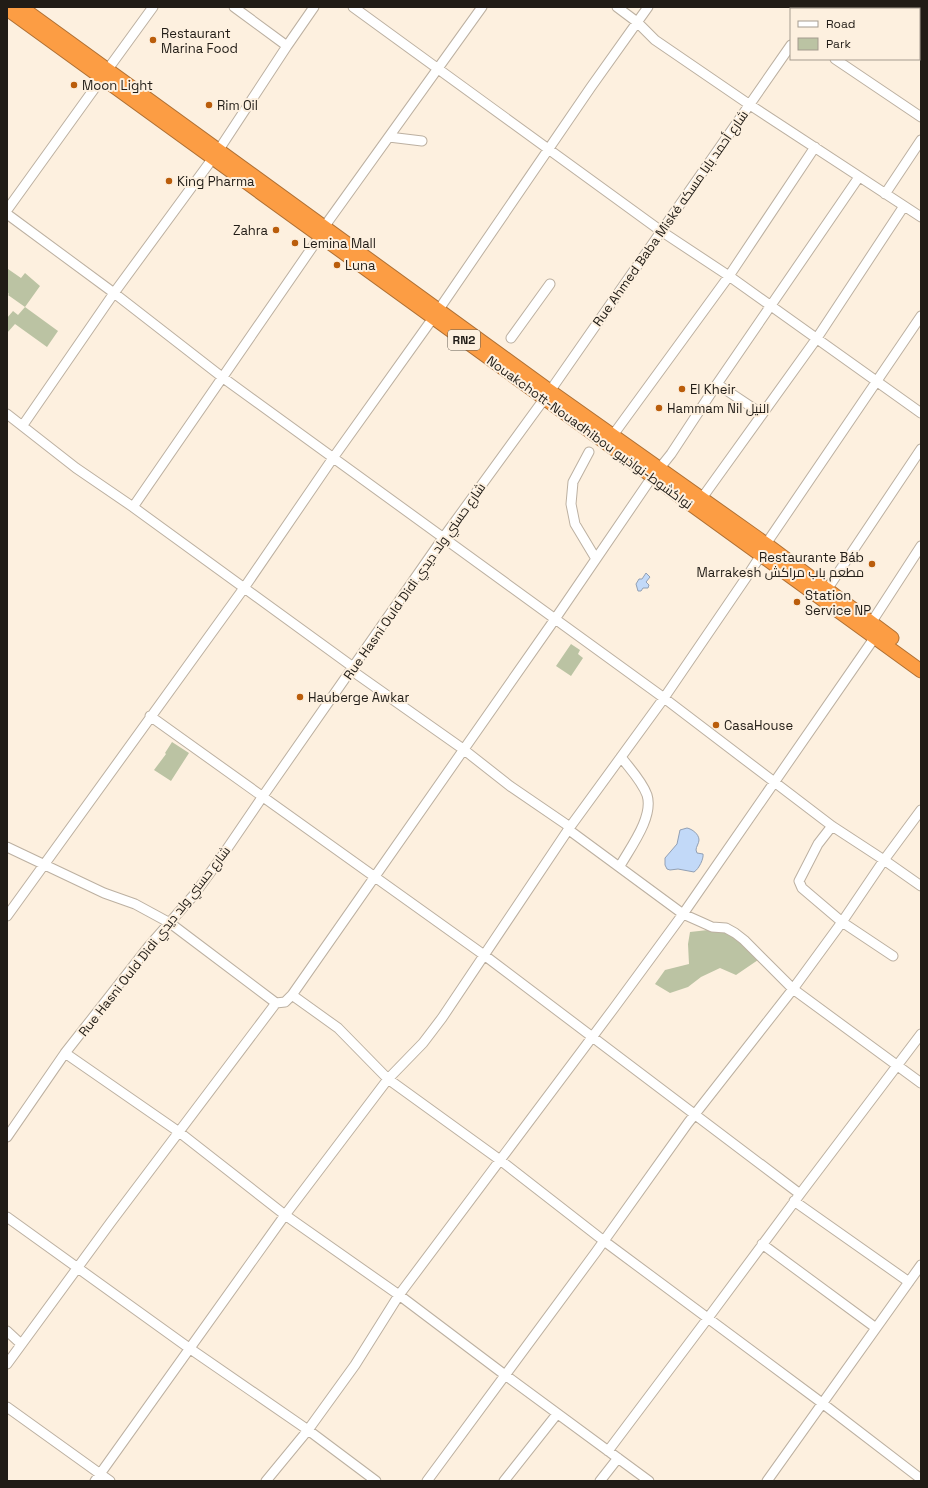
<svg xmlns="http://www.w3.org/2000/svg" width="928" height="1488" font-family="'Space Grotesk',Cairo,sans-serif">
<rect width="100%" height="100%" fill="#fdf0df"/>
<path fill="#bbc3a3" d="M8 269 21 278 25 273 40 286 25 307 58 331 47 347 15 324 7 333V318L13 311 18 315 25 307 8 295 9 294 7 292Z
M571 644 580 650 578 654 583 658 571 676 556 666Z
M172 742 189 753 171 781 154 770 166 754 165 753Z
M717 929C738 936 745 942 758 960L736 975 720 968 701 977 688 987 670 993 655 984 665 970 689 964 688 944 690 932Z"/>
<path fill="#c2d9f8" stroke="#92a0b4" d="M646 573 650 577 646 582 649 585 648 588H643L641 591H638L636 584 639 579H642Z
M687 828C692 829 699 834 699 840 699 843 696 847 696 850L697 853 703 854C704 858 699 869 694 872L678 869 670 870 667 869 665 865V858L677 844 680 830Z"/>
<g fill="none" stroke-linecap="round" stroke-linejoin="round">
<g stroke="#bcb0a1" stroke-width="11">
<path id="minor" d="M234 7 287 46
M353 7 661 231 729 276 921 413
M617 7 637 22 655 40 750 105 921 217
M876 7 878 9
M816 9 818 7
M919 40 921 41
M835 59 921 117
M108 69 153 7
M389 137 422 141
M218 151 287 46 314 7
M885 194 921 140
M7 210 102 78
M7 214 114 293 222 377 664 698 832 826 884 860 921 886
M324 227 482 7
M511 338 550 284
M717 384 762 414
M7 414 76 468 133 507 353 667
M23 425 114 293 213 158
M613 435 729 276 815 147
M589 452 573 482 571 504 575 524 596 559
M659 469 671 454 717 384 859 177
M702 498 817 338 904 206
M133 507 320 236
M826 591 921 449
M871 623 921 546
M351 670 463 749 510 786 570 827
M150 716 484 955 800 1194
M832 826 818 844 799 881 802 888 842 922 893 956
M569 830 683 914 701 922 712 927 726 928 735 933 744 940 793 989 921 1083
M7 847 104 893 135 904 170 923 276 1003
M620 866C630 848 654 817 647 795 642 781 630 769 621 757
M7 916 244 588 333 458 433 318 591 87 648 7
M292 995 338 1028 388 1079 500 1160 604 1241 822 1403 921 1479
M65 1053 179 1132 285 1215 399 1295 505 1375 649 1481
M7 1137 65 1053 149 946 193 896 218 862 263 796 443 538 550 391 791 45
M794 1201 909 1282
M7 1217 189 1348 308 1430 376 1481
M762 1244 876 1328
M7 1331 21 1344
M7 1364 111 1222 276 1003 285 1002 292 995 555 619 652 477
M7 1407 110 1481
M608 1451 708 1318 800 1194 921 1034
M95 1481 285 1215 388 1079 423 1043 442 1018 570 827 664 698 750 572 761 555 766 544 921 316
M266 1481 308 1430 355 1365 399 1295 614 1008 683 914 875 637
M427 1481 596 1252 688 1123 793 989 842 922 884 860 921 810
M504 1481 557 1414
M600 1481 618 1458
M767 1481 921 1265"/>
</g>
<g stroke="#af7034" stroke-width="15">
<path id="highway" d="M21 7 550 391 766 544 892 638
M7 9 921 671"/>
</g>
<use href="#minor" stroke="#fff" stroke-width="9"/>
<use href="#highway" stroke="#fc9d44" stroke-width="13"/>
</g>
<g fill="#ba5d0b" stroke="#fdf0df" stroke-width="1.5">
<circle cx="153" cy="40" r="4"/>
<circle cx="74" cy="85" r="4"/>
<circle cx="209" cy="105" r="4"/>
<circle cx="169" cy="181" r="4"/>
<circle cx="276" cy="230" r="4"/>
<circle cx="295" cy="243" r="4"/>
<circle cx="337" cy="265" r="4"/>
<circle cx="682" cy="389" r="4"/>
<circle cx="659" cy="408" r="4"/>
<circle cx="872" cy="564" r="4"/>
<circle cx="797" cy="602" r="4"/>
<circle cx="300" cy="697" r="4"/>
<circle cx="716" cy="725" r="4"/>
</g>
<g text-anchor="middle" stroke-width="4" stroke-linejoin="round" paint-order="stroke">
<rect fill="#fdf0df" stroke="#635c52" stroke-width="1" x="448" y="330" width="32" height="20" rx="3"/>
<g font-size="12" font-weight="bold" fill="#211c16">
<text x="464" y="344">RN2</text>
</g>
<g font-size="13" fill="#211c16" stroke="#fdf0df" text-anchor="start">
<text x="161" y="38">Restaurant<tspan x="161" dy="15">Marina Food</tspan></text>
<text x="82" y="90">Moon Light</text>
<text x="217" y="110">Rim Oil</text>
<text x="177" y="186">King Pharma</text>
<text x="268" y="235" text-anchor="end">Zahra</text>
<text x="303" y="248">Lemina Mall</text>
<text x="345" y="270">Luna</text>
<text x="690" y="394">El Kheir</text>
<text x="667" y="413">Hammam Nil النيل</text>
<text x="864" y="562" text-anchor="end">Restaurante Báb<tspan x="864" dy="15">Marrakesh مطعم باب مراكش</tspan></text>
<text x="805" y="600">Station<tspan x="805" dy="15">Service NP</tspan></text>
<text x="308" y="702">Hauberge Awkar</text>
<text x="724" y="730">CasaHouse</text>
</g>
<g font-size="13" fill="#211c16" stroke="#fdf0df">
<text transform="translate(670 218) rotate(-55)" y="5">Rue Ahmed Baba Miské شارع أحمد بابا مسكه</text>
<text transform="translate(590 432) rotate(36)" y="5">Nouakchott-Nouadhibou نواكشوط-نواذيبو</text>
<text transform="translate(414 581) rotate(-55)" y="5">Rue Hasni Ould Didi شارع حسني ولد ديدي</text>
<text transform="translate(154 941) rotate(-52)" y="5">Rue Hasni Ould Didi شارع حسني ولد ديدي</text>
</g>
</g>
<rect width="928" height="1488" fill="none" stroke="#211c16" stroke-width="16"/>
<rect x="790" y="8" width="130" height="52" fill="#fdf0df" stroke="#a59b8f"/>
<rect x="798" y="21" width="20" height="6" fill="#ffffff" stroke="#a59b8f"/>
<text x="826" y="28" font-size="12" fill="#211c16">Road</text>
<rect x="798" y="38" width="20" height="12" fill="#bbc3a3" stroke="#a59b8f"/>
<text x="826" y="48" font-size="12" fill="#211c16">Park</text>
</svg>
